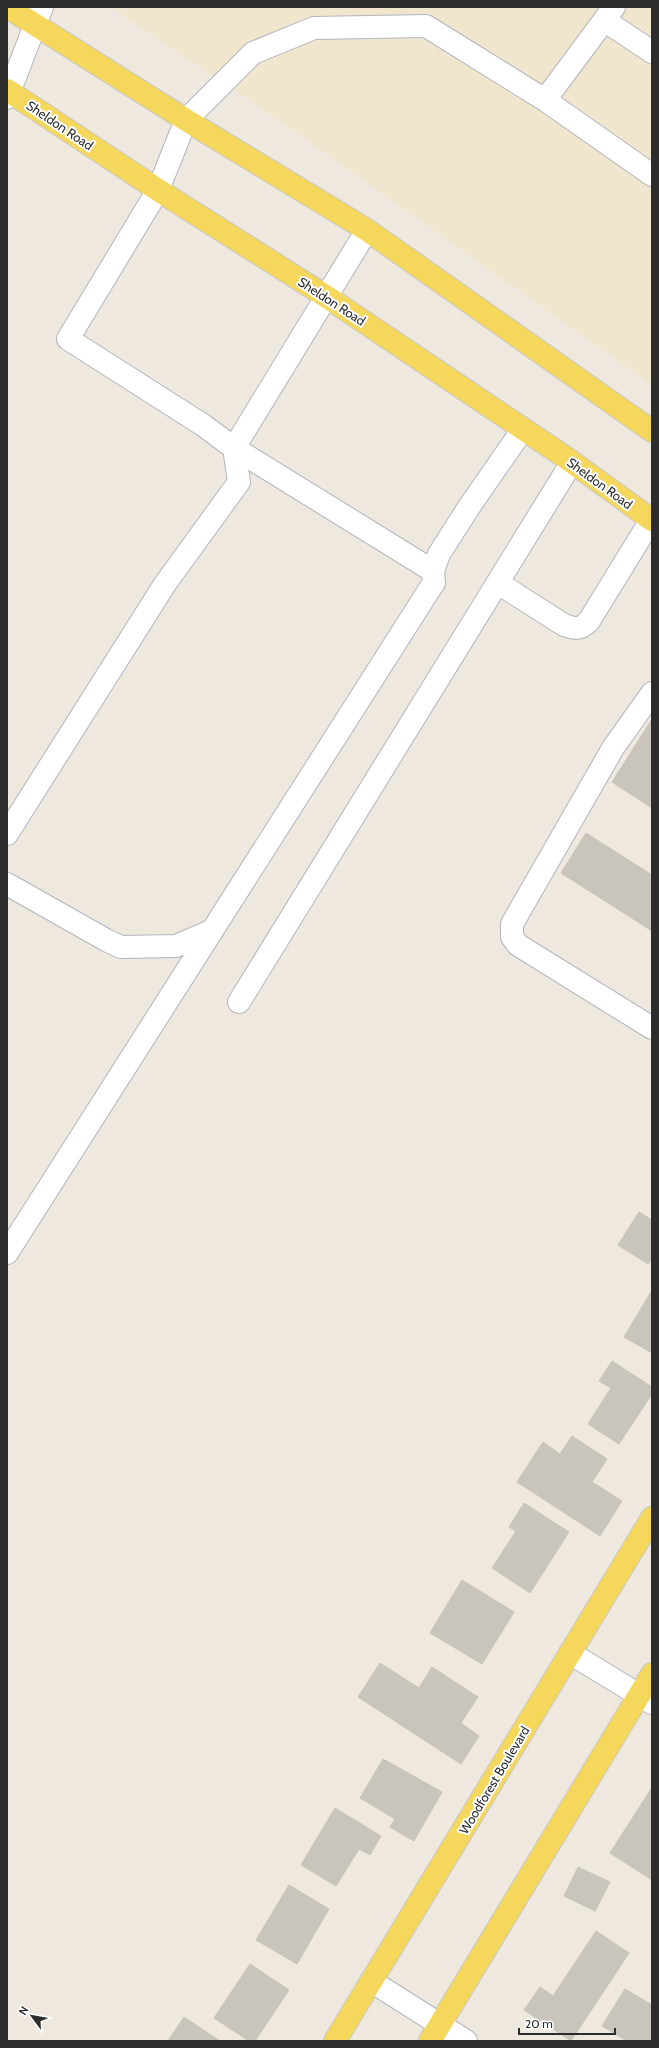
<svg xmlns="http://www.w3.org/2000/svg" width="659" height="2048" font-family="Cabin,sans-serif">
<rect width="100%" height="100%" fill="#eee8de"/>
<path fill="#f0e6cd" d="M111 7H652V385L291 129Z"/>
<path fill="#c9c5bd" stroke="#c9c4b7" d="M652 719V808L612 782Z
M586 833 652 875V931L561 873Z
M639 1212 652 1220V1259L648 1264 618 1245Z
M652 1290V1353L624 1337Z
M612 1361 652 1387V1394L619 1444 588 1424 611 1388 599 1381Z
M572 1436 607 1459 592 1482 622 1501 600 1536 517 1482 543 1442 560 1454Z
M524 1503 569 1532 530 1593 492 1568 516 1531 509 1527Z
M462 1580 514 1612 482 1664 430 1633Z
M380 1663 419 1688 432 1667 478 1697 461 1723 479 1736 461 1764 358 1697Z
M383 1759 442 1792 414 1841 390 1827 395 1819 360 1798Z
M651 1789 652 1790V1880L610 1853Z
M335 1808 381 1836 370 1855 359 1849 336 1886 301 1865Z
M578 1867 610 1882 595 1911 564 1896Z
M289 1885 329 1909 297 1964 256 1940Z
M596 1931 629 1953 571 2041 524 2010 540 1987 553 1996Z
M250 1964 289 1990 255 2041H249L214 2018Z
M625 1989 652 2005V2041H627L602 2026Z
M184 2017 220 2041H168Z"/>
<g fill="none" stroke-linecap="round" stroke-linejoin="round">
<g stroke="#b2b4c0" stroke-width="24">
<path id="minor" d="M604 20 652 52
M7 98 42 7
M545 100 652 175
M367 230 234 448 203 425 68 339 158 190 186 120 253 53 314 28 426 26 545 100 614 7
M234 448 433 571
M498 583 564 625C575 629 580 630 589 621L651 520
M652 693 613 748 512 924V937L518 945 652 1028
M7 834 165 584 239 482 234 448
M7 884 106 940 121 947 176 946 213 930
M239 1002 572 462
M7 1253 431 587 434 583 433 571 439 554 469 507 523 429
M570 1653 652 1703
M371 1981 466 2041"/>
</g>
<g stroke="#c8c8c8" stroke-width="24">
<path id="major" d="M7 7 186 120 367 230 652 431
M7 90 158 190 327 297 565 457 652 520
M335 2041 652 1518
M430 2041 652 1674"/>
</g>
<use href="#minor" stroke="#fff" stroke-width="22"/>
<use href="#major" stroke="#f5d75c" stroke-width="22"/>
</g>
<g text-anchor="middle" stroke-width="4" stroke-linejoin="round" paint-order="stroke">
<g font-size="13" fill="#2c2c2c" stroke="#fff">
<text transform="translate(60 125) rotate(34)" y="5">Sheldon Road</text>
<text transform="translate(332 301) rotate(33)" y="5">Sheldon Road</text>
<text transform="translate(600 483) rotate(36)" y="5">Sheldon Road</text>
<text transform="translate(494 1780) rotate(-59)" y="5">Woodforest Boulevard</text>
</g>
</g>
<rect width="659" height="2048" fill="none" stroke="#2c2c2c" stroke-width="16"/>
<g transform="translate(32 2016) rotate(302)" stroke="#ffffff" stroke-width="3" paint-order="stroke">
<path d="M0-3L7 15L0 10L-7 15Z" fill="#2c2c2c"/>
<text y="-6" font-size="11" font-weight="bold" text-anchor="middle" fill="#2c2c2c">N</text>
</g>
<path d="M519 2028v6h96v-6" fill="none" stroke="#2c2c2c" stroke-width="2"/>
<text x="525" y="2028" font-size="12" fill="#2c2c2c" stroke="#ffffff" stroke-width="3" paint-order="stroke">20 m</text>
</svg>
